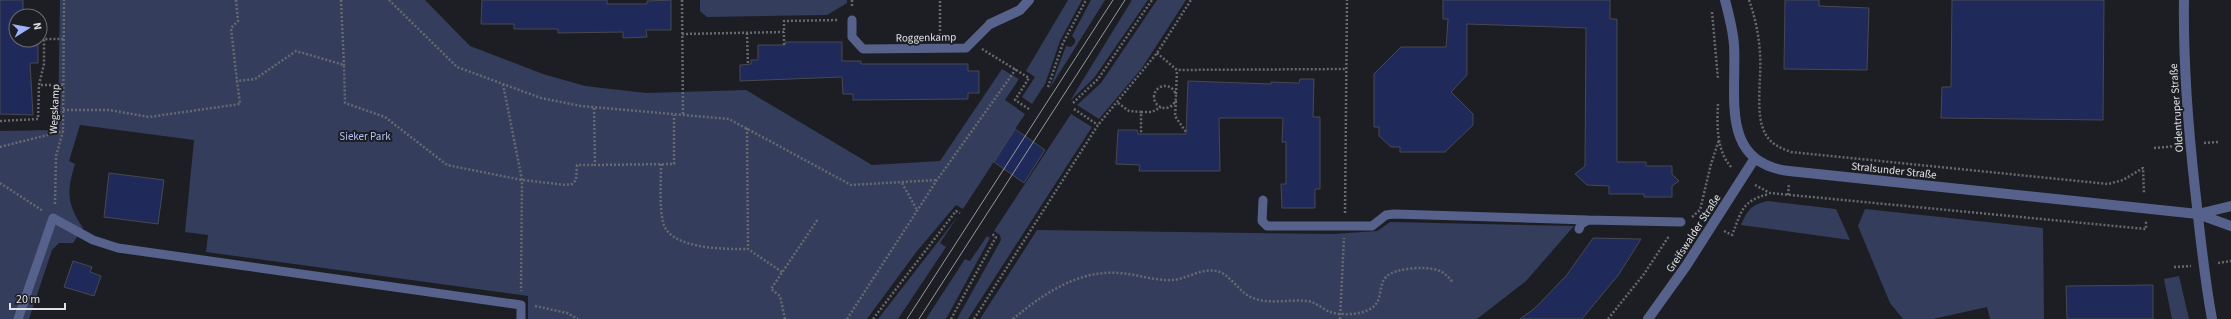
<svg xmlns="http://www.w3.org/2000/svg" width="2231" height="319" font-family="'Source Sans 3',sans-serif">
<rect width="100%" height="100%" fill="#1c1e23"/>
<path fill="#343d5c" d="M60 0H425L470 46 543 74 585 86 646 93 746 90 872 165 940 161 1002 69 1019 79 1005 100 1025 114 963 209 956 205 917 251 867 319H528V296L206 252 208 235 185 232 194 140 80 125 69 161 75 164C67 191 66 203 83 228L73 243H59L52 250 29 319H0V131L51 130 58 123Z
M700 0H847V3L827 15 707 17 700 11Z
M1068 0H1082L1060 41 1045 84 1032 104 1022 97 1035 77 1026 71Z
M1091 0H1105L1050 88 1066 46 1071 47 1075 43V39L1072 36Z
M1132 0H1148L1094 78 1070 101Z
M1157 0H1186L1142 68 1099 119 1077 105 1101 83Z
M1071 114 1092 127 968 319H957L1001 240 1000 235 994 231Z
M1768 201 1836 209 1850 240 1741 225C1748 209 1751 205 1768 201Z
M1865 209 2043 228 2044 319H1990L1987 307 1933 319H1903L1890 303 1858 226Z
M958 216 940 243 946 247 898 319H878Z
M1390 222 1574 226 1526 281 1477 319H980L1037 230 1332 234 1377 231Z
M987 236 990 238 946 319H926L965 259 970 261Z
M2179 276 2189 319H2172L2164 279Z"/>
<path fill="#1f2a5b" stroke="#47494e" d="M0 0H23V12H32V16H16V40H36V44H38V63H30L33 115 0 114Z
M482 0H607V4H647V1L671 0V30H646L647 37 623 38V32L558 33V29H514V24H481Z
M1443 0H1610V19H1617V162H1646V166H1672V174L1679 181 1672 186V197H1644V194H1609V186L1587 185 1575 174 1585 166 1586 28 1467 24V75L1451 92 1473 114V125L1445 152H1400V147H1391L1379 136V127H1374V74L1401 47H1446L1448 19H1443Z
M1785 0H1819V6L1869 8 1867 70 1784 69Z
M1952 0H2104L2103 120 1941 118 1942 87H1951Z
M785 42H842V61H861V64H968V71H979V93H968V99L853 100V94H843L842 77 740 81V65L751 64V60H758V45H785Z
M1300 79H1314L1313 117H1320V189H1315V208H1282L1281 184H1286V142H1282L1283 118H1219L1220 171H1139L1140 165 1116 164 1118 130H1137L1138 134H1186L1188 81 1271 84V82L1299 83Z
M1015 129 1045 150 1024 183 994 162Z
M109 173 164 180 158 224 104 217Z
M1593 238 1641 239 1619 274 1582 319H1520L1535 308 1566 276Z
M73 261 92 267 90 272 101 276 94 296 64 287Z
M2153 285V319H2067L2066 286Z"/>
<g fill="none" stroke-linecap="round" stroke-linejoin="round">
<path stroke="#67696e" stroke-width="2.5" stroke-dasharray="2 2" stroke-linecap="butt" d="M236 0 238 21 231 28 237 81
M341 0 344 65
M389 0 457 67 541 98 581 106 729 119 851 185 937 180
M682 0 683 116
M852 0V7
M1749 0C1755 17 1759 35 1760 54 1762 77 1754 116 1766 135 1772 145 1781 148 1791 152L2108 184 2123 180 2143 168 2144 194
M1712 12 1718 79
M747 33 748 65
M682 34 784 32V21L838 20
M940 35V0
M784 45V32
M982 49 1029 78 1015 100 1029 109
M1157 53 1177 70 1347 69
M503 84 522 180 521 291
M63 85H39L44 64V39H64
M1154 97a11 11 0 1 1 22 0a11 11 0 1 1-22 0Z
M1048 87 1063 43 1086 0
M1176 94 1177 70
M1176 101 1175 116 1186 132
M1073 103 1098 79 1152 0
M1118 103 1129 111 1141 112V133
M1718 104C1717 125 1716 151 1732 168
M594 108 595 165 674 164V115
M1074 109 1098 125
M63 110H109L149 117 240 104 237 81 255 79 296 51 344 65 345 103 385 117 447 165 522 180 566 185 572 184 576 180 577 165H595
M1141 112H1152L1161 107
M0 121 38 119 39 85
M747 128 748 249 782 272
M2204 143 2219 142
M0 147 63 131
M2154 148 2177 146
M661 164C661 183 659 204 663 222 669 250 726 249 748 249
M0 183 43 211
M902 183 917 210
M1755 185 1770 193 2146 229V221
M1788 195 1789 184
M55 204 56 156 63 131 64 0
M1345 213 1347 0
M1692 217 1700 210 1711 164 1719 140
M1724 231 1732 235C1742 211 1741 201 1769 194
M2218 263 2231 261
M2174 267 2191 266
M535 306 567 313 578 319
M785 319 780 296 771 289 818 219
M847 319 937 180 1016 69
M873 319 956 211 960 213
M951 319 996 237 992 234
M974 319 1098 125 1157 53 1191 0
M1013 319C1043 294 1078 270 1118 273 1137 274 1154 281 1172 280 1187 279 1201 268 1216 271 1227 272 1238 289 1247 295 1264 306 1287 299 1306 301 1315 301 1322 309 1330 312 1342 316 1368 315 1376 304 1382 296 1379 283 1387 276 1396 268 1426 266 1437 270 1444 272 1449 277 1453 283
M1340 319 1344 238
M1608 319 1644 274 1669 236"/>
<path stroke="#56628b" stroke-width="9" d="M852 20V37L863 49 966 48 990 24
M1263 200 1262 221 1267 226H1372L1386 215 1394 214 1588 220
M1579 229 1581 224 1588 220 1681 222
M18 319 53 218 93 240 118 248 521 305V319"/>
<path stroke="#56628b" stroke-width="10" d="M1725 0C1729 15 1733 30 1734 45 1737 95 1719 163 1789 171L2198 214 2231 226
M990 24 1020 10 1029 0
M2198 214 2231 206
M1648 319 1686 266 1755 158"/>
<path stroke="#56628b" stroke-width="10" d="M2184 0C2183 63 2188 126 2195 189 2200 233 2204 276 2212 319"/>
<path stroke="#98999d" stroke-width="1" d="M907 319 1113 0
M919 319 1125 0"/>
</g>
<g text-anchor="middle" stroke-width="4" stroke-linejoin="round" paint-order="stroke">
<g font-size="11" fill="#e1e2e6" stroke="#1c1e23">
<text transform="translate(926 37) rotate(-1)" y="4">Roggenkamp</text>
<text transform="translate(2176 108) rotate(-94)" y="4">Oldentruper Straße</text>
<text transform="translate(54 109) rotate(-87)" y="4">Wegskamp</text>
<text transform="translate(1894 170) rotate(6)" y="4">Stralsunder Straße</text>
<text transform="translate(1693 233) rotate(-57)" y="4">Greifswalder Straße</text>
</g>
<g font-size="11" fill="#b1c1f2" stroke="#1c1e23">
<text x="365" y="140">Sieker Park</text>
</g>
</g>
<g transform="translate(28 28) rotate(79)"><circle r="19" fill="#1c1e23" stroke="#6b6c71"/>
<path d="M0-3L7 15L0 10L-7 15Z" fill="#9db4fd"/>
<text y="-6" font-size="11" font-weight="bold" text-anchor="middle" fill="#e1e2e6">N</text>
</g>
<path d="M10 303v6h55v-6" fill="none" stroke="#e1e2e6" stroke-width="2"/>
<text x="16" y="303" font-size="12" fill="#e1e2e6" stroke="#1c1e23" stroke-width="3" paint-order="stroke">20 m</text>
</svg>
